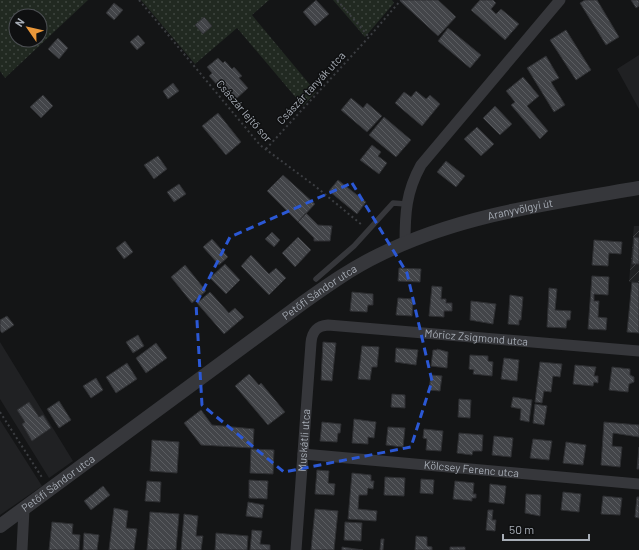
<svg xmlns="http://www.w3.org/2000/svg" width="639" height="550" font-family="Barlow,sans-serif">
<defs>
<pattern id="industrial-furrows" width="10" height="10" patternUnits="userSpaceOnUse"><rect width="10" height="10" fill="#202123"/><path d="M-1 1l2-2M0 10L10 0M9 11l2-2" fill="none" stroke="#3e3f41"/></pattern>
<pattern id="garden-dots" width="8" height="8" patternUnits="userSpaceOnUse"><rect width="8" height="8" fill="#212921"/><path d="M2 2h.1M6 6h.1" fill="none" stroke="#3e453f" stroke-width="1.8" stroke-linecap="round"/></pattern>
<pattern id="building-back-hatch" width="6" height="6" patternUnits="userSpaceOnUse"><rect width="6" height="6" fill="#434549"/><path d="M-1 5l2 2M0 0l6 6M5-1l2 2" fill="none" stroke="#5b5d61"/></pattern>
</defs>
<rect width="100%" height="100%" fill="#141516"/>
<path fill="#202123" d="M639 55V109L617 69Z
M0 342 73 461 49 478 0 399Z
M0 420 42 486 0 515Z"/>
<path fill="url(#industrial-furrows)" d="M634 226H639V282H629Z"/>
<path fill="url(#garden-dots)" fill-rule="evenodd" d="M0 0H88L5 78 0 71ZM16 16H40V40H16Z
M141 0H269L252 15 316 92 303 106 237 28 195 64Z
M333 0H392L394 3 365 37Z"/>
<path fill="url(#building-back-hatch)" stroke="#2e2f32" d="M316 0 329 14 315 26 303 12Z
M401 0H438L456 17 438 36 400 1Z
M480 0H493L496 3 491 9 496 14 501 9 519 24 505 40 471 10Z
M585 0H597L619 37 606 45 580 3Z
M631 0H639V6L636 8Z
M114 3 123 10 114 20 106 13Z
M20 10 27 16H16V25L10 19Z
M204 17 212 26 203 34 195 25Z
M448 28 481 55 470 68 438 41Z
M566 30 591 70 576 80 550 40Z
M138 35 145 43 137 50 130 42Z
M58 38 68 48 59 59 48 49Z
M546 56 559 78 551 82 565 105 554 112 527 68Z
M218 58 223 63 225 61 232 69 234 67 242 76 239 78 248 88 236 99 226 88 223 91 209 76 212 73 207 67Z
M523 77 539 96 527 106 548 131 540 139 511 105 515 102 506 91Z
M173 83 179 91 168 99 163 91Z
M416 91 426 99 430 95 440 104 422 126 395 103 404 92 411 97Z
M43 95 53 106 41 118 30 107Z
M351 98 363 108 367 103 382 116 367 132 341 110Z
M495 106 512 124 500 135 483 118Z
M218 113 241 142 226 155 202 126Z
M384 117 411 140 396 157 369 135Z
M477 127 494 144 481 156 464 139Z
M372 145 381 152 378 156 387 163 379 174 360 160Z
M158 156 167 169 154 179 144 165Z
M446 161 465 176 456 187 437 172Z
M283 175 315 204 298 222 267 191Z
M338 180 366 202 357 214 329 191Z
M179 184 186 194 174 202 167 192Z
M306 213 318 225 332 226 330 241H314V238L298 222Z
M272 232 280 240 274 247 265 239Z
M298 237 311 250 295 267 282 253Z
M634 237 639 238V264H632Z
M212 239 228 257 219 265 203 247Z
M594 240 622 242 621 254 609 253 608 266 592 265Z
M125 241 133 252 124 259 116 248Z
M251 255 269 274 276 268 286 278 269 295 241 266Z
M225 264 240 280 226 294 210 278Z
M185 265 206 291 192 303 171 277Z
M399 268 421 269 420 282 398 281Z
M592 276 609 277 608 295 594 294V301H599L598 317 607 318 606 330 588 329Z
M632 282 639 283V333L627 332Z
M432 286 442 287 441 299H446V303H452V311H444V317L429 316Z
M549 288 557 289 555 310 571 311 570 320H567L566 328 547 327Z
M210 292 229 313 235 308 244 317 224 334 197 303Z
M352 292 373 294V305H368L367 312 350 311Z
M510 295 523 297 521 320H519V325L508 324Z
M398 298 413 299 412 316 396 315Z
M471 301 496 304 493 324 470 320Z
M7 316 14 325 2 333 0 330V320Z
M138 335 144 346 133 353 126 342Z
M323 342 336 343 332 381 321 380Z
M156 343 167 358 146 373 136 358Z
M362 346 379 347 377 367H372L370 380 358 379Z
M396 348 418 350 416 365 395 362Z
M437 349 448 352 447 368 431 366 433 350H437Z
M470 355 488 356V361L493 362 492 376 473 374 474 370 469 369Z
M504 358 519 360 517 381 501 379Z
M540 362 562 364 560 377 553 376 551 392 544 391 542 403 535 402Z
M127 363 137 379 116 393 106 377Z
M575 365 596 367 594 376H598V383L594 382 593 386 573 384Z
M612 367 630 369V375L634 377V382L629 384 628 392 609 390Z
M249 374 259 385 261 383 285 412 268 425 235 386Z
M431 375 442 376 440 391 429 390Z
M96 378 103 390 91 398 83 386Z
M392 394 405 395V408L391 407Z
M513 397 532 400 529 422 520 420 521 409 511 407Z
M459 399 471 400 470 418 458 417Z
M59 401 71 420 59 428 47 409Z
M29 402 39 417 43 415 51 428 32 441 22 424 25 422 17 410Z
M535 404 547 406 544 425 533 423Z
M201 410 212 425 254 429 253 448 201 445 184 423Z
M354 419 376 422 374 438 368 437V444L352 443Z
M322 422 341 424 340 433H338L337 442 320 441Z
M604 422 639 425V437L613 433 612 446 622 447 620 467 601 465Z
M388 427 405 428 403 447 386 445Z
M424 429 443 431 441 451 426 450 427 439 423 438Z
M459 433 483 435 482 451H473L472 455 457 453Z
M494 436 513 438 511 457 492 455Z
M533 439 552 441 549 460 530 458Z
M152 440 179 442 177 473 150 471Z
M566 442 586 445 583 465 563 463Z
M639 447V469H637Z
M251 449 274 450 273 474 250 473Z
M317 470 329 471 328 483 335 484 334 495 315 494Z
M352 473 371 475V481H374L373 489 368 488 367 495H359L358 509 377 511 376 521 348 519Z
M385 477 405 478 404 496 384 495Z
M421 479 434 480 433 494 420 493Z
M249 480 268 481 267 499 249 498Z
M147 481 161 482 160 502 145 501Z
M455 481 474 483 473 494H476V498H472V501L453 499Z
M490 484 506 486 504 504 489 502Z
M103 486 110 495 91 510 84 501Z
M563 492 581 494 579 512 561 510Z
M526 494 541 495 540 516 525 513Z
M603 496 622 498 620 515 601 514Z
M637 497H639V518L635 517Z
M248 502 264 505 262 518 246 516Z
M114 508 128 511 126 528 137 529 134 550H109Z
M315 509 338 511 334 550H311Z
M488 510H493L492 520H496L495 531 486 530Z
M150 512 179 514 176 550H147Z
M184 514 198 516 196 536H203L201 550H181Z
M52 522 73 524 72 534 80 535 79 550H49Z
M345 522 362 523 361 541 344 540Z
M252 530 262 531 260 544 270 545V550H250Z
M84 533 99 535 97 550H83Z
M216 533 248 536 247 550H215Z
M416 536 427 537V546L432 547V550H415Z
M381 539H384L383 550H380Z
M342 547 363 550H342Z
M450 547H465V550H450Z"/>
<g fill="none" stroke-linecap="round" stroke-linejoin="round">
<path stroke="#3c3e42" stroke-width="2" stroke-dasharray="2 3" stroke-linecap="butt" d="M139 0 260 145 315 186 362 225
M337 0 369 37
M266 149 369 37 401 0
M0 412 43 479"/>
<path stroke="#36373b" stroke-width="5.5" d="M316 279 354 246 393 203 406 204"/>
<g stroke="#36373b" stroke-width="11">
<path d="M405 244C405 213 406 192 421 165L560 0"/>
<path id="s1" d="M303 454 639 484"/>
<path d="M22 550 24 509"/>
<path id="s2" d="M296 550 311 343C312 332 316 326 328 325L639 351"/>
</g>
<path stroke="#36373b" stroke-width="14" id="s3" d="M0 526 304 302C328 285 352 268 379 255 459 215 551 203 639 188"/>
</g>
<path fill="none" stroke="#2b58d5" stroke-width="3" stroke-dasharray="8 5" stroke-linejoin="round" d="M352 183 407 273 432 381 411 447 284 472 202 405 196 304 230 237Z"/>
<g text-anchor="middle" stroke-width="3" stroke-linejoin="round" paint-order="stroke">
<g font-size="11" fill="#a7adb6" stroke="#0f1011">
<text transform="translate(311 88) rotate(-47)" y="4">Császár tanyák utca</text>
<text transform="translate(244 111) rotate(49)" y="4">Császár lejtő sor</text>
<text dy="4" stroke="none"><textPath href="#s3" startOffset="615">Aranyvölgyi út</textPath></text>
<text dy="4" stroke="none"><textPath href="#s3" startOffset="396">Petőfi Sándor utca</textPath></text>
<text dy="4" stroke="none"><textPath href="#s2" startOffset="384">Móricz Zsigmond utca</textPath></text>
<text dy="4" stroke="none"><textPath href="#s2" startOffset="110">Muskátli utca</textPath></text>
<text dy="4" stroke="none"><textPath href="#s1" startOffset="169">Kölcsey Ferenc utca</textPath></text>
<text dy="4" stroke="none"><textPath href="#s3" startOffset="72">Petőfi Sándor utca</textPath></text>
</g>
</g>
<g transform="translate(28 28) rotate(304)"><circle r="19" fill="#0f1011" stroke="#4c4f53"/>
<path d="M0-3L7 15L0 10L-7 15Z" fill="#ea9739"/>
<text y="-6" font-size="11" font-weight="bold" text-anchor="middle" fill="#a7adb6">N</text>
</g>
<path d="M503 534v6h86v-6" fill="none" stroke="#a7adb6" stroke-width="2"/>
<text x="509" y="534" font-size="12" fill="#a7adb6" stroke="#0f1011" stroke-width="3" paint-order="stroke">50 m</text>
</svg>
